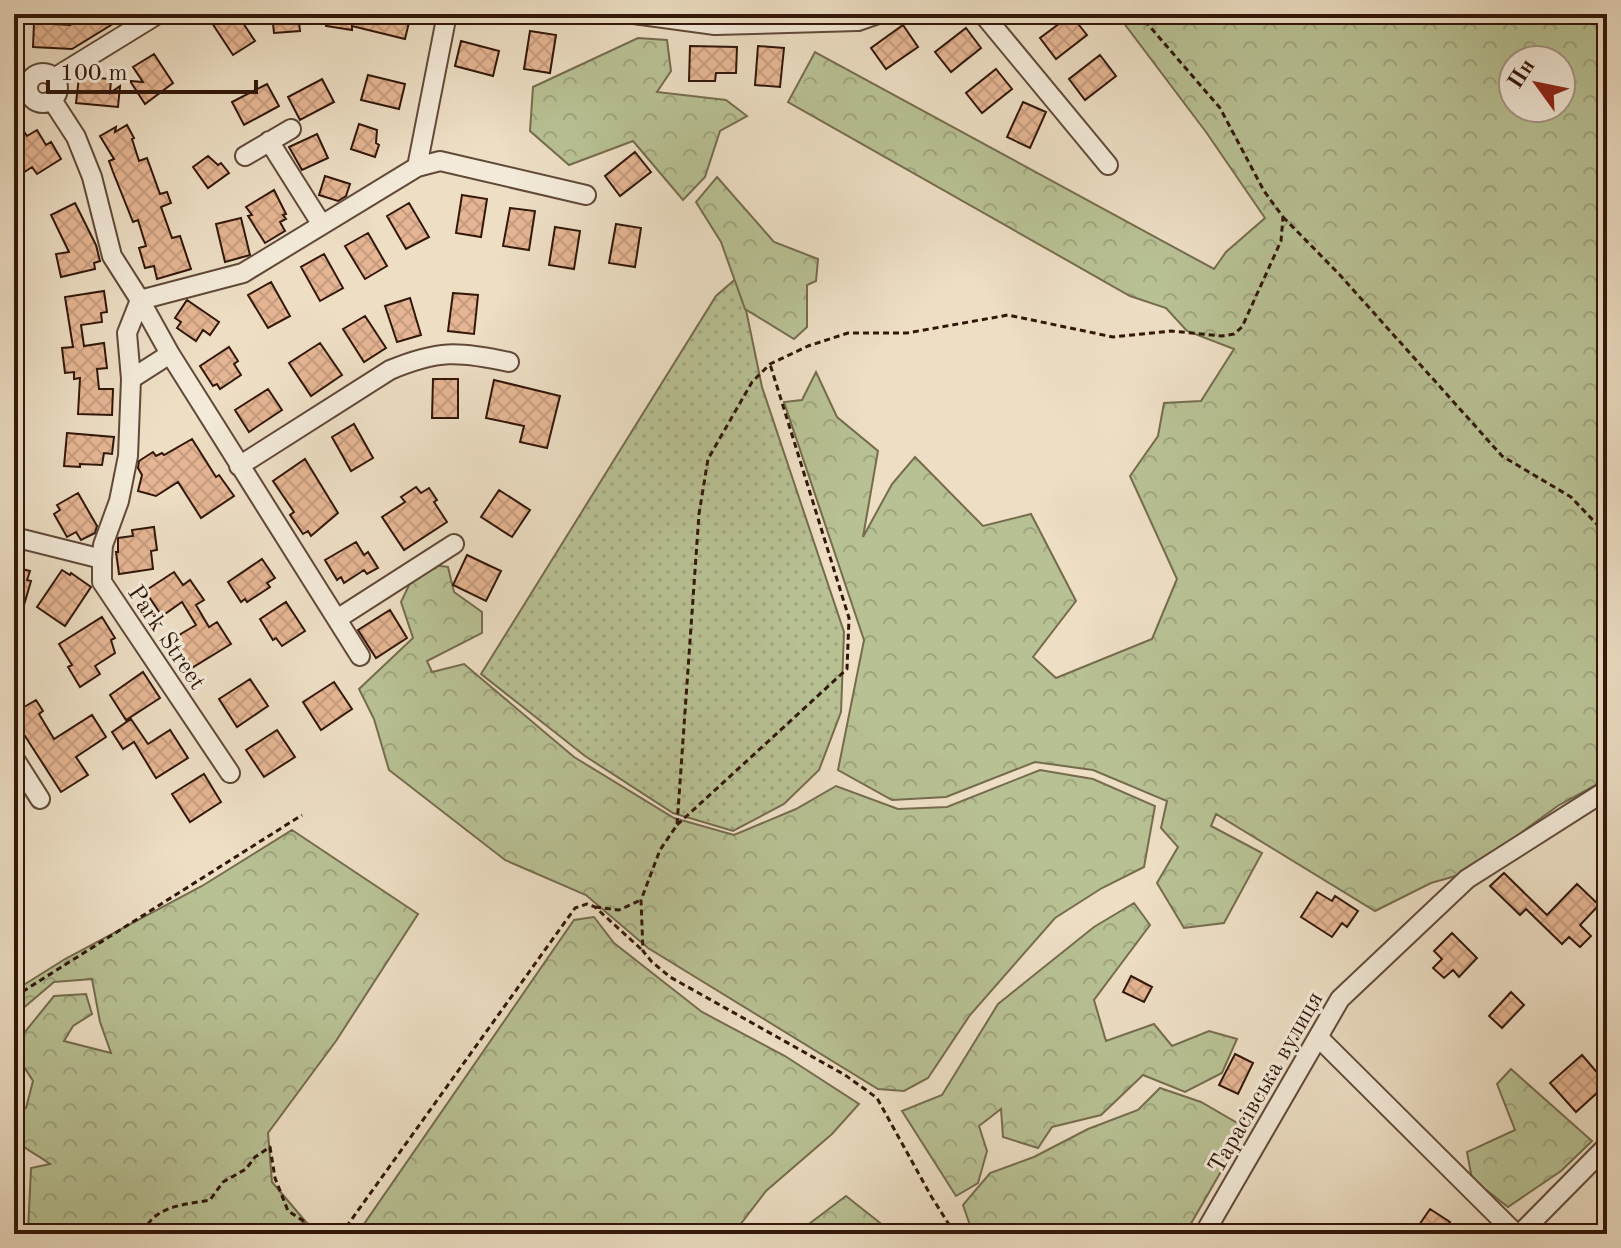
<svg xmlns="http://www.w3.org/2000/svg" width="1621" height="1248" font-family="'Old Standard TT',serif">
<defs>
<pattern id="grass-dots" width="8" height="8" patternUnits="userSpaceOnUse" patternTransform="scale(2)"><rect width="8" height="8" fill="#b8c194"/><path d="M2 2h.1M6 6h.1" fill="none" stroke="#9fa57e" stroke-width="1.8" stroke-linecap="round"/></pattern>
<pattern id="forest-crowns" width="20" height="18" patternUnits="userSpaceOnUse" patternTransform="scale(2)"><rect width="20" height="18" fill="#b8c194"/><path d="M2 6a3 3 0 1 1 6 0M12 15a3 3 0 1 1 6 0" fill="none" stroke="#9fa57e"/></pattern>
<pattern id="building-cross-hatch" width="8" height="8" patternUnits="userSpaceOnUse" patternTransform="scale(2)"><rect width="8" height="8" fill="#e6b694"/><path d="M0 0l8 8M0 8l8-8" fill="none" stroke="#c69c7e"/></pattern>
</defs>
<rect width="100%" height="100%" fill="#eddec4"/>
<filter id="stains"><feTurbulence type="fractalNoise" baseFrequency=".0025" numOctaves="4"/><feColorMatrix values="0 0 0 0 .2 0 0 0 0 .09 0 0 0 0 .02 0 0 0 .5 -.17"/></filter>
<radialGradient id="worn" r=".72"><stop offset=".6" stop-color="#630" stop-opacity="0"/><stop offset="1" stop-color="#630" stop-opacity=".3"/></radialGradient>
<path fill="url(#grass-dots)" stroke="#756c4e" stroke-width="2" d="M739 276 762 387 844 632 841 712 819 770 784 804 733 831 673 813 585 756 481 674 716 296Z"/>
<path fill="url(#forest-crowns)" stroke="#756c4e" stroke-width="2" fill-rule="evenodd" d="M1117 14H1607V779L1559 805 1466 873 1431 883 1375 911 1216 814 1211 826 1262 853 1224 923 1184 928 1157 883 1178 847 1161 828 1167 801 1093 770 1035 762 946 797 892 800 838 770 864 640 784 402 802 400 816 372 837 417 878 451 863 537 892 484 915 457 983 526 1031 514 1076 601 1033 657 1056 678 1152 639 1177 579 1130 476 1158 436 1164 403 1201 401 1234 349 1187 331 1166 308 1130 296 788 102 815 52 1214 269 1226 252 1265 218 1206 132ZM1513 60H1561V108H1513Z
M638 38 667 40 671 71 657 92 726 100 747 116 720 131 705 177 683 200 633 141 569 165 530 131 533 87Z
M717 177 774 242 818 259 816 281 807 285V327L794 339 745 309 721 242 696 202Z
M432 565 448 567 454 592 482 612V633L427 661 432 672 464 664 574 757 674 818 734 835 796 809 836 786 898 809 947 807 1040 770 1093 779 1155 806 1144 867 1102 888 1055 918 970 1015 928 1078 904 1091 878 1089 648 948 586 895 505 860 389 770 374 719 359 689 413 638 401 602 411 581Z
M292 830 418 914 336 1041 268 1133 272 1182 306 1222 266 1234H30L28 1232 31 1168 50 1164C22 1144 14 1149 14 1111L26 1108 33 1081 19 1059 20 1038 54 996 86 994 92 1014 73 1026 64 1041 111 1053 100 1022 92 979 54 982 14 1016V991L65 959 202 886Z
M1134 903 1150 925 1094 1000 1106 1041 1154 1024 1172 1046 1209 1031 1237 1039 1222 1073 1185 1092 1143 1075 1101 1115 1052 1127 1038 1148 1003 1137 1001 1109 979 1126 987 1151 978 1183 956 1196 902 1111 942 1095 998 1004 1094 927Z
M594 917 614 943 702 1012 785 1056 859 1104 832 1134 766 1191 733 1234H369L362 1227 574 920Z
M1511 1069 1592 1141 1561 1171 1508 1207 1472 1179 1467 1152 1515 1130 1497 1084Z
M1160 1088 1201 1102 1246 1128 1185 1234H973L963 1205 990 1173 1034 1157 1088 1129 1138 1110Z
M846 1196 894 1234H810L809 1224Z"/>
<path fill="url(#building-cross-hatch)" stroke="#321709" stroke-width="2" d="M87 14H129L72 49 33 47 34 23 70 25Z
M225 14H237L255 41 233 55 212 23Z
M272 14H298L300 31 274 33Z
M328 14H411L405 39 352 26V30L326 26Z
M1071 15 1087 35 1056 59 1040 38Z
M903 25 918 47 886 69 871 48Z
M966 28 981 48 951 72 935 52Z
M530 31 556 35 550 73 524 69Z
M461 41 499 51 493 76 455 66Z
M690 46 737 47 736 73H716L715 81H689Z
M758 46 784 48 780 87 755 85Z
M154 54 173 83 145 104 130 81 143 82 133 67Z
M1100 55 1116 76 1085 100 1069 79Z
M996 69 1012 89 982 113 966 93Z
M368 75 405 84 399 109 361 100Z
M79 77 111 79 110 93 120 86 118 107 76 103Z
M322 79 334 102 300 120 288 97Z
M267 84 279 106 244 125 232 102Z
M1023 102 1046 112 1030 148 1007 137Z
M359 124 377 130 376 143 379 145 375 157 351 149Z
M127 125 134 138 132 139 139 161 147 158 160 194 167 192 171 203 161 207 172 238 180 236 191 269 157 279 154 266 145 268 139 248 146 246 138 220 133 222 113 172 109 161 114 159 100 136 116 127 115 132Z
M23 130 27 136 37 130 46 145 51 142 61 159 37 174 32 167 14 179V136Z
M317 134 328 158 302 170 289 147Z
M635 152 651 172 620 196 605 176Z
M208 156 218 165 221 163 229 173 208 188 193 167Z
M325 176 350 184 346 196 338 201 319 195Z
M274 190 286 214 283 215 286 219 280 222 285 231 265 243 248 216 252 215 246 207Z
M462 195 487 199 481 237 456 233Z
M75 203 96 245 100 261 94 263 95 269 61 277 56 254 69 252 51 215Z
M409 203 429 237 406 249 387 216Z
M510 208 535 211 529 250 503 246Z
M241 218 250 255 225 262 216 224Z
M616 224 641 228 635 267 609 263Z
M555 227 580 231 574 269 549 265Z
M368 233 387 266 365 279 345 246Z
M324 254 343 288 320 301 301 267Z
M271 282 290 316 268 328 248 295Z
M104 291 107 312 101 313 102 322 81 325 84 346 104 343 107 368 97 369 99 389H113L112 415 78 414 80 378 74 379V372L65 373 62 348 73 347 65 297Z
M453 293 478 295 474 334 448 331Z
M410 298 421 335 397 342 385 306Z
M187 300 219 322 210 335 203 330 196 341 177 328 181 322 175 318Z
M365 316 386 348 364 362 343 329Z
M320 343 342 375 311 396 289 363Z
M229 347 238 361 234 364 241 375 220 389 217 384 213 386 200 366Z
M433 379H458V418H432Z
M494 380 560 396 547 448 520 442 524 426 486 418Z
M268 389 282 410 249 432 235 410Z
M354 424 373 458 351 471 332 437Z
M67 433 114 437 112 454 104 453 102 465 80 464V467L64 466Z
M192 439 216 477 219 475 234 496 201 518 178 482 156 496 138 491 142 475 138 468 139 461 153 452 156 456 162 453 164 455Z
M305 459 338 513 311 536 308 531 303 534 290 515 294 512 273 481Z
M416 487 421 493 429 488 437 500 434 502 447 522 404 550 382 517 405 502 401 497Z
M499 490 530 510 512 537 481 517Z
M78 493 97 526 95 533 81 540 76 532 67 537 54 514 60 510 57 505Z
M154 527 157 550 151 551 153 569 119 574 116 552H118V538L133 536 132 530Z
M356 542 364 555 368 552 378 568 367 574 364 570 344 583 341 577 337 580 325 560Z
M467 555 501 571 486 601 453 585Z
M262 559 275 578 267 583 270 587 247 602 245 599 241 602 228 582Z
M14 567 30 571 27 580 31 581 24 605 14 602Z
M62 570 70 575 71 573 91 587 65 626 37 607Z
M174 572 183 585 190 580 204 600 196 605 209 627 217 622 231 644 190 669 172 639 196 625 182 602 162 616 145 591Z
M286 602 305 631 282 646 276 638 273 640 260 619Z
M390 610 407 638 376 658 358 630Z
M102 617 115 638 111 640 115 653 95 666 100 674 80 687 68 667 72 665 59 644Z
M143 672 160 698 126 720 110 695Z
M250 679 268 706 237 727 219 699Z
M334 682 352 709 321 730 303 702Z
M36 700 43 711 39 714 54 739 92 715 106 737 76 757 88 775 61 792 25 736 18 740 14 734V713Z
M131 719 148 744 170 730 188 758 156 778 134 742 123 749 112 732Z
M277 730 295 757 264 777 246 750Z
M204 774 221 802 190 822 172 794Z
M1504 873 1547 915 1577 884 1599 905 1580 925 1591 936 1580 947 1569 937 1562 944 1526 909 1520 915 1490 886Z
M1317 892 1332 901 1335 896 1358 911 1347 927 1342 923 1332 937 1301 917Z
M1452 933 1477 958 1459 977 1453 970 1444 978 1433 968 1442 959 1434 951Z
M1131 976 1152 987 1144 1002 1123 992Z
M1511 992 1524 1005 1502 1028 1489 1016Z
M1235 1054 1253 1063 1238 1094 1219 1085Z
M1582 1055 1607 1084 1576 1112 1550 1083Z
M1430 1209 1450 1222 1442 1234H1413Z"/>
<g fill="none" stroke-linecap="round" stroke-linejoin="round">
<g stroke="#614938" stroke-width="22">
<path id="minor" d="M634 14 715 25 858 21 878 14
M983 14 1108 165
M28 88a15 15 0 1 1 30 0a15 15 0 1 1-30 0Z
M54 78 158 14
M52 100 76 137 92 177 112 256 140 300 127 333 131 379 128 456 119 501 103 545 102 559
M269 141 322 225
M245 156 291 129
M417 167 440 161 586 195
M131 379 170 354
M239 466 390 370C438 350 458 351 509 362
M14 537 102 559V582L230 773
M337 619 454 544
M360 656 170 354 140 300 243 273 417 167 447 14
M14 758 40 799
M1319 1038 1516 1234
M1204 1234 1340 999 1467 879 1607 790
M1520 1234 1607 1146"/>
</g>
<path stroke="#321709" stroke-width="3" stroke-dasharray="6 4" stroke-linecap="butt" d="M14 81H19L22 66
M1283 217 1339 274 1502 456 1571 497 1607 535
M677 825 847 669 849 618 770 364
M595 907 619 910 641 900
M14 997 302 815
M14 1211 18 1213 21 1234
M150 1234 148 1224C161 1205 189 1204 210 1200L223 1182 246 1169 255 1157 270 1147 275 1178 288 1211 322 1233
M308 1234 344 1230 575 908 587 904 595 907 641 949
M955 1234 931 1196 877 1098 845 1075 670 977 652 962 643 951 641 900 660 850 677 825 699 514 708 459 752 382 770 364 808 346 848 333H907L1008 315 1113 337 1171 331 1222 336 1234 334 1242 327 1281 241 1283 217 1264 191 1220 108 1139 14"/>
<use href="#minor" stroke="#f3ead9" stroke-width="18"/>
</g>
<g text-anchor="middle" stroke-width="6" stroke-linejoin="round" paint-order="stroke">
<g font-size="24" fill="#321709" stroke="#f3ead9">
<text transform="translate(167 637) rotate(56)" y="8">Park Street</text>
<text transform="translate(1265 1082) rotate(-60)" y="8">Тарасівська вулиця</text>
</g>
</g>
<rect width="1621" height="1248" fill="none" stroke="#eddec4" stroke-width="48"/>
<rect x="16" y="16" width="1589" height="1216" fill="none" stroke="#321709" stroke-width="4"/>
<rect x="24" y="24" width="1573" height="1200" fill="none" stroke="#321709" stroke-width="2"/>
<g transform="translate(1537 84) rotate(303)"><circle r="38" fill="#f3ead9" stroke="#a69686" stroke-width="2"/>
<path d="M0-6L14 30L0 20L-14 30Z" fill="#8f2418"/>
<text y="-12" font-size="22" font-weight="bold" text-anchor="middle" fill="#321709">Пн</text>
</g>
<path d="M48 80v12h208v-12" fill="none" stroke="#321709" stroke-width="4"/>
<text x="60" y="80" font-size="24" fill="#321709" stroke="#f3ead9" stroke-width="6" paint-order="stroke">100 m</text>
<rect width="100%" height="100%" filter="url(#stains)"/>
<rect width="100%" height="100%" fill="url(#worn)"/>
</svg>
